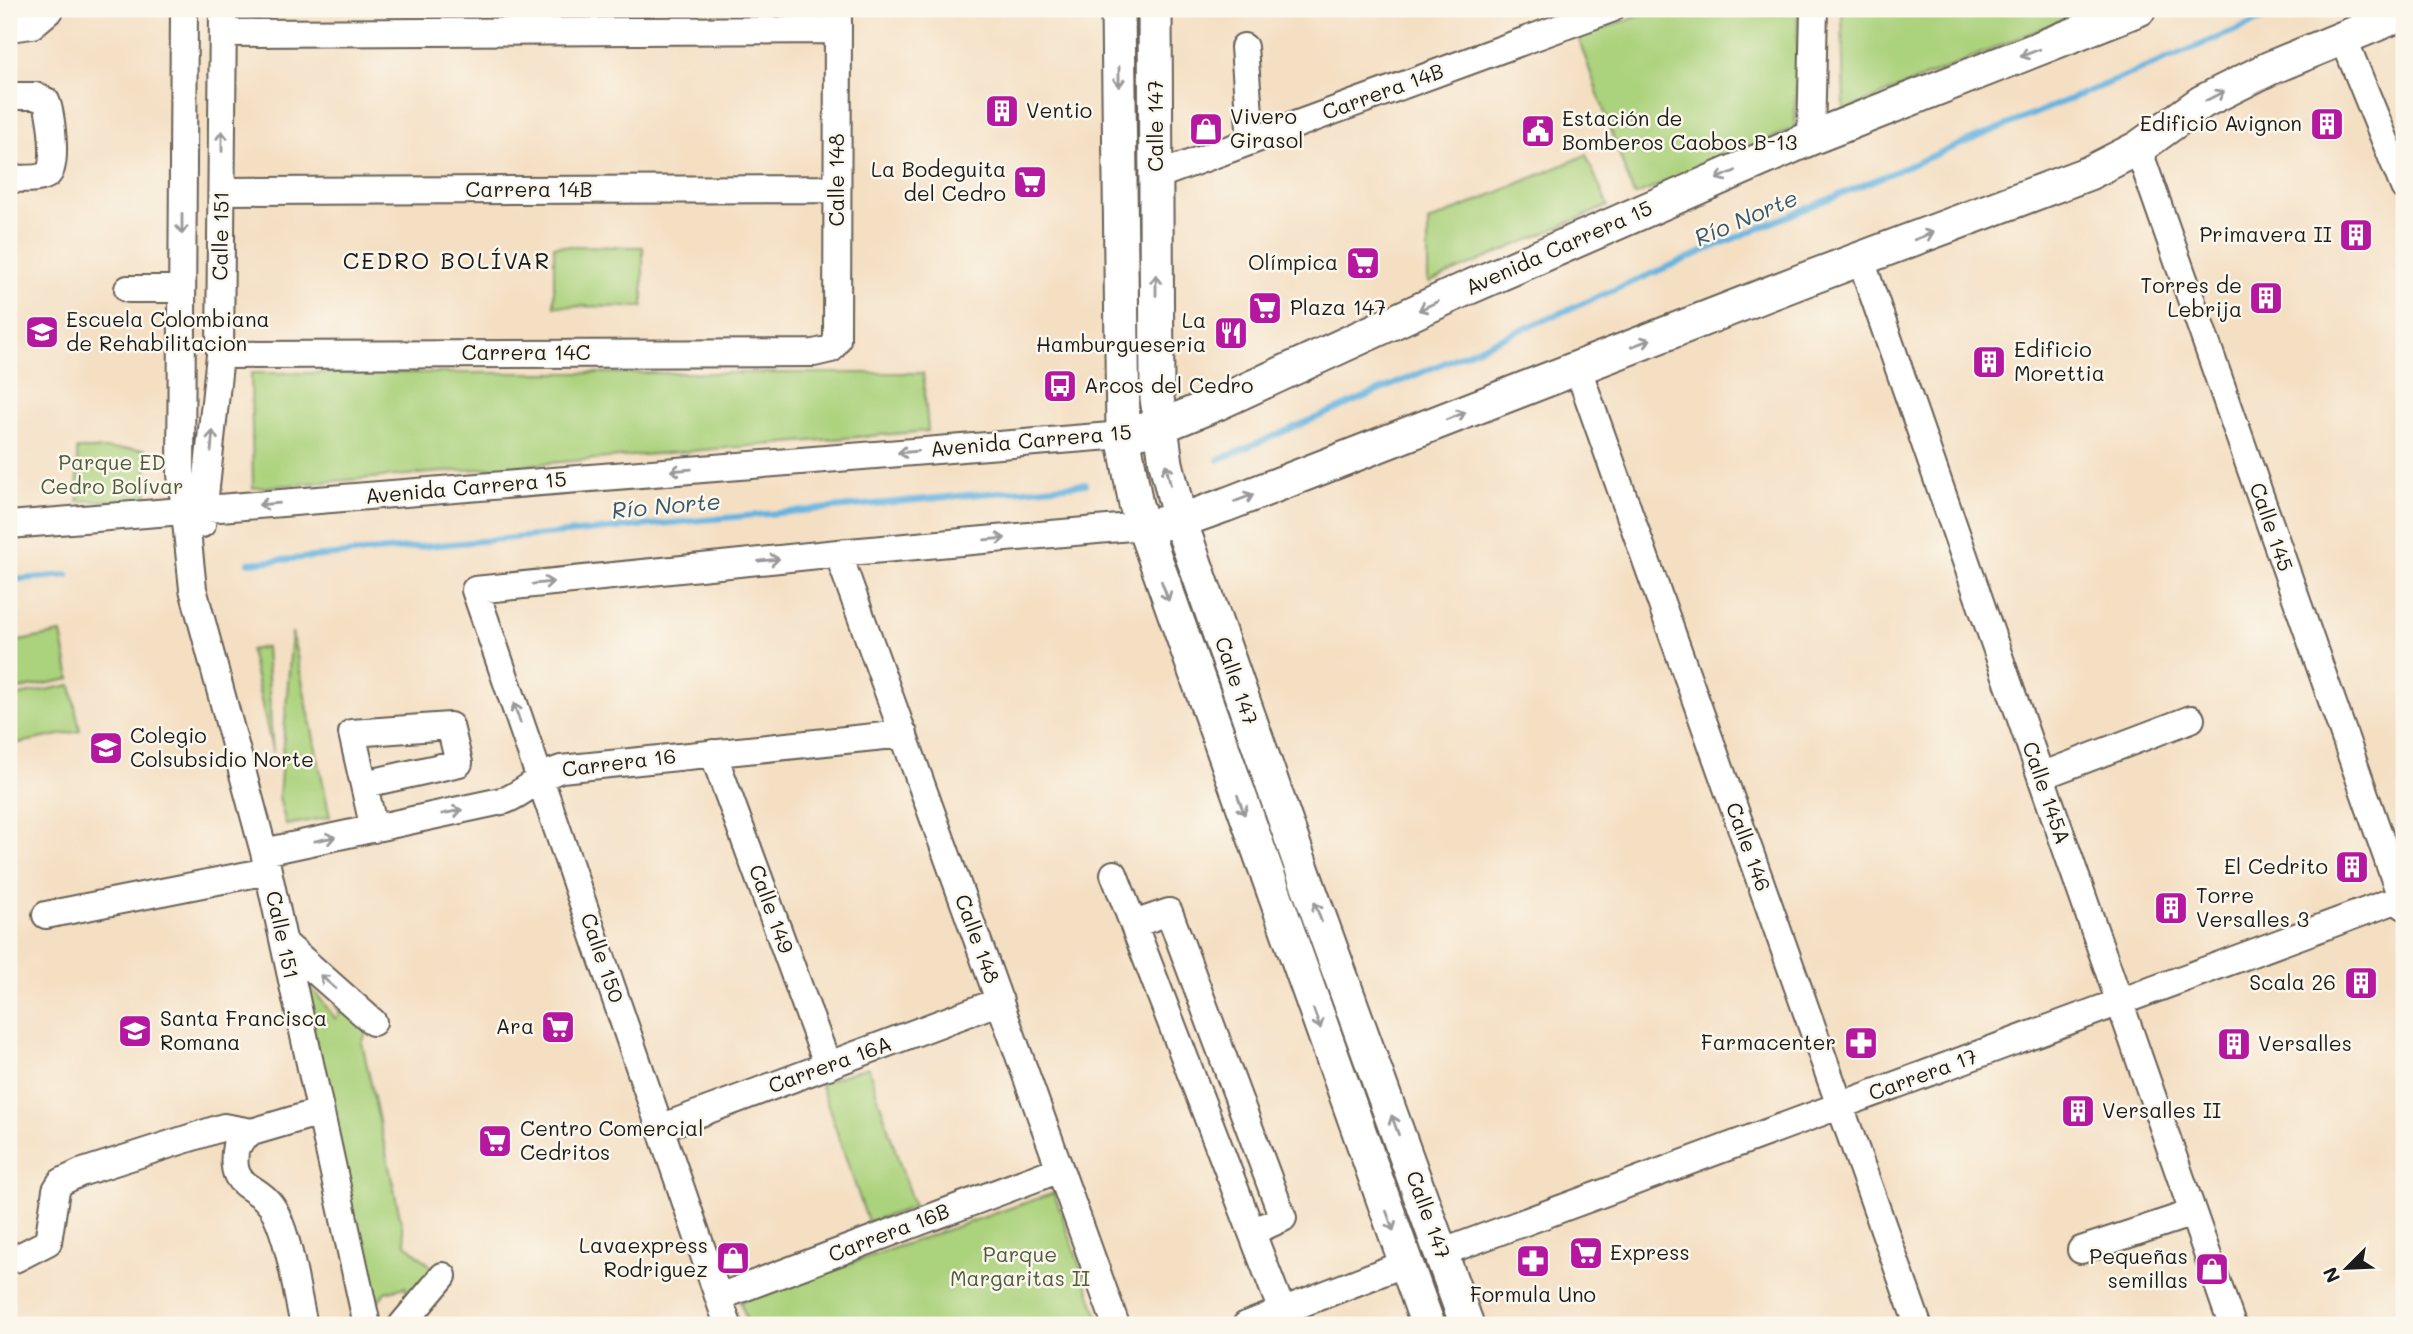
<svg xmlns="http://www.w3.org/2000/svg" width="2413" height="1334" font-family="Mali,sans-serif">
<rect width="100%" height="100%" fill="#fbf7ec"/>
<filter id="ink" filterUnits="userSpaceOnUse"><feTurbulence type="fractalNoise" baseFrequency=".0143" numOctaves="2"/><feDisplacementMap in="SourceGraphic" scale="14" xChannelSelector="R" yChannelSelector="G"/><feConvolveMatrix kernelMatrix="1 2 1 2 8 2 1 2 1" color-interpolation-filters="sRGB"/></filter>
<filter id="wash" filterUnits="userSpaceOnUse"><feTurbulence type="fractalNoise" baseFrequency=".00686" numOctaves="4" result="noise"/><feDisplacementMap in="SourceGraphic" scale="28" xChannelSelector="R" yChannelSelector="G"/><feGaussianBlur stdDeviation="1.57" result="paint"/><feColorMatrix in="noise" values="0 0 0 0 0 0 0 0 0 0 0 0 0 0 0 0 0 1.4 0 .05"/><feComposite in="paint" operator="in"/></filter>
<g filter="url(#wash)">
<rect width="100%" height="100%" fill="#f4dfc3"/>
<path fill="#abd27c" stroke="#64774c" stroke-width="2" d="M1657 9H1798L1795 128 1634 196 1578 37Z
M1846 9H2063L2064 19 1844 111 1842 13Z
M1586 155 1608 206 1428 283V222Z
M554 246 643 247V307L554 306Z
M251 373H923L928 431 253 488Z
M77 449H146L147 500 78 501Z
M292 632 330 817 286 825 279 797Z
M61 633 70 679 9 691V643Z
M266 647 273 754 250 650Z
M71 685 80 731 9 745V697Z
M301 974 336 1019 340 1012 335 1005 368 1029 362 1043 406 1244 434 1269 406 1306V1287L385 1292 373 1309Z
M868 1067 914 1207 868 1222 820 1083Z
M1054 1193 1101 1325H749L740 1301Z"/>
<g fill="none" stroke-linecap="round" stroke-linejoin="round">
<path stroke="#65b3df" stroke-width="6" d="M1218 460 1735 238 2287 9
M249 563 1086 484
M9 580 68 575"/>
</g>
</g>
<g filter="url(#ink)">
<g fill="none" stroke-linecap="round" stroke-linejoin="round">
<g stroke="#686056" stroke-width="30">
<path id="minor" d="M184 9 181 474 193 589 264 852 367 1325
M9 28 32 25 51 9
M223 33 838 30
M2343 37 2404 187
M1244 47 1251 141
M9 96H35L46 101C51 112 58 166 48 174 39 181 20 178 9 179
M1811 138 1814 9
M2138 148 2404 906
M1156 176 1611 9
M222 191 837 189
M1861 260 2232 1325
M128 289H182
M220 355 814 353 831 349 837 340 838 9
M1578 369 1918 1325
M202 524 220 355 223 9
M9 525 1123 435
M838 553 1116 1325
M713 753 828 1066
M2041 776 2191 719
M365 784 459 763 450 726 352 733 374 829
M264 852 506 800C526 792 540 775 561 769L904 734
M1114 874 1282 1311
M46 915 268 871
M1134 924 1169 912 1283 1218 1252 1232
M284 943 373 1022
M660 1128 1000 1001
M2081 1250 2193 1213
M1441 1253 2404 897
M15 1259 48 1242 56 1190 61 1182 80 1173 224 1127 252 1132
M719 1297 1060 1169
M304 1325C296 1291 291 1246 276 1214 259 1179 227 1195 236 1145L252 1132 320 1112
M402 1325 443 1276
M728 1325 475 590 838 553 1142 526
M1246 1325 1406 1263"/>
</g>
<g stroke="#686056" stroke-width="37">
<path id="major" d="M1118 9 1123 435 1136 505 1428 1325
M1155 9 1157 398 1166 463 1180 521 1306 880 1467 1325
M1139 431 1159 427 1218 403 1463 290 1811 138 2139 9
M1158 524 1180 521 1225 505 1804 280 2089 173 2138 148 2202 102 2270 68 2404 13"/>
</g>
<use href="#minor" stroke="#fff" stroke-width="26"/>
<use href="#major" stroke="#fff" stroke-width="33"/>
</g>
<defs><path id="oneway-shaft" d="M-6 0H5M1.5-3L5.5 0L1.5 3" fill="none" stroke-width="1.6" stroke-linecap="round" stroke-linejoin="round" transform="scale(1.75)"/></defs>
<g stroke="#999">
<use href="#oneway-shaft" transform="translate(2030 53) rotate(159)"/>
<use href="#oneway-shaft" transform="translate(1119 77) rotate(90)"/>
<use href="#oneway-shaft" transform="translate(2215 96) rotate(-27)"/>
<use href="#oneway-shaft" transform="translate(222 141) rotate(-90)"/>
<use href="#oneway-shaft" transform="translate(1726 175) rotate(156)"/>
<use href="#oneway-shaft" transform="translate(182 224) rotate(90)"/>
<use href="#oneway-shaft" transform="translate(1924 236) rotate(-21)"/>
<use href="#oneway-shaft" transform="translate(1156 285) rotate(-90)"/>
<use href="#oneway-shaft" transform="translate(1428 306) rotate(155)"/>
<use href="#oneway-shaft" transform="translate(1641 343) rotate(-21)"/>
<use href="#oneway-shaft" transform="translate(1456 416) rotate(-21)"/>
<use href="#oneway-shaft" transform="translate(212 441) rotate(-85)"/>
<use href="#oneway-shaft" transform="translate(908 452) rotate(175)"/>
<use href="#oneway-shaft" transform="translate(681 470) rotate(175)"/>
<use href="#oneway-shaft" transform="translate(1168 474) rotate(-102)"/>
<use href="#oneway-shaft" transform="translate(1244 498) rotate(-21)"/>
<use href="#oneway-shaft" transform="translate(269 504) rotate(175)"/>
<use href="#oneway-shaft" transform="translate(995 539) rotate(-5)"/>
<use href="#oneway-shaft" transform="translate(769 560) rotate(-6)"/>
<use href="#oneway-shaft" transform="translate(543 583) rotate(-6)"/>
<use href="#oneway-shaft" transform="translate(1165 591) rotate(70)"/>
<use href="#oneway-shaft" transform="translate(517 713) rotate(-109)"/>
<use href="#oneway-shaft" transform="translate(1241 805) rotate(70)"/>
<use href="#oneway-shaft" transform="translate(452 812) rotate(-12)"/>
<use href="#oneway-shaft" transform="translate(325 839) rotate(-12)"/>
<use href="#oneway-shaft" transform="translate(1318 912) rotate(-110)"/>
<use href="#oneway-shaft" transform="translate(328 982) rotate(-139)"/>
<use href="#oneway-shaft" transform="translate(1317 1019) rotate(70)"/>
<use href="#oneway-shaft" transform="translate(1395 1125) rotate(-110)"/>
<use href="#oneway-shaft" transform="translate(1390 1221) rotate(70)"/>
</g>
</g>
<defs>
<g id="building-square" transform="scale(1.75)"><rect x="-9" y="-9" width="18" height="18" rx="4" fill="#b5179e" stroke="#fbf7ec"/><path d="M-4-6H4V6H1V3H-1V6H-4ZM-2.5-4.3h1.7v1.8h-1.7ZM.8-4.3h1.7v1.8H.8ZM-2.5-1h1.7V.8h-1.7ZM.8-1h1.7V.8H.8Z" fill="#fff"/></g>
<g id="shop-square" transform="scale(1.75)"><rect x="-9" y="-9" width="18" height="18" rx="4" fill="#b5179e" stroke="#fbf7ec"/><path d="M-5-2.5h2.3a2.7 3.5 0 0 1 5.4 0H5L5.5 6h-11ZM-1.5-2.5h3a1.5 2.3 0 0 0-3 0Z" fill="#fff"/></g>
<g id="civic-square" transform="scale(1.75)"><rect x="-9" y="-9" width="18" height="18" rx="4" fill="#b5179e" stroke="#fbf7ec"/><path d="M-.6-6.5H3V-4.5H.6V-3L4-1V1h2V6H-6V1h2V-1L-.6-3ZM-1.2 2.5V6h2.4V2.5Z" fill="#fff"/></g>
<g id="supermarket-square" transform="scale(1.75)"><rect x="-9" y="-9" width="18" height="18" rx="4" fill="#b5179e" stroke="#fbf7ec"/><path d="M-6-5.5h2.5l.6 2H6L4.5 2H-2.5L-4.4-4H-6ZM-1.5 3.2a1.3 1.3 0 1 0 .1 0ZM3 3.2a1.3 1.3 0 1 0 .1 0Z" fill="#fff"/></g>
<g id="university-square" transform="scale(1.75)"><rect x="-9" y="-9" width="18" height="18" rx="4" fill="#b5179e" stroke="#fbf7ec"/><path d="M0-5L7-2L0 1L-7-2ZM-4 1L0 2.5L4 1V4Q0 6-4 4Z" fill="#fff"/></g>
<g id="restaurant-square" transform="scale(1.75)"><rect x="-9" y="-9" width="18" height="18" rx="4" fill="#b5179e" stroke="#fbf7ec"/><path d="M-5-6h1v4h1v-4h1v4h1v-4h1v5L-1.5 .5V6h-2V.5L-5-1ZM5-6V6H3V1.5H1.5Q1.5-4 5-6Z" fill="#fff"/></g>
<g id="bus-square" transform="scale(1.75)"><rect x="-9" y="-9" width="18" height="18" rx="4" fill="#b5179e" stroke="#fbf7ec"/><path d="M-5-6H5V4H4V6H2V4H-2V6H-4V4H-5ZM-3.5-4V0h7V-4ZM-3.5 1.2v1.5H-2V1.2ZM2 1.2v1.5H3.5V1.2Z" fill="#fff"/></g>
<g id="school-square" transform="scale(1.75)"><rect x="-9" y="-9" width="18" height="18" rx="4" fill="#b5179e" stroke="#fbf7ec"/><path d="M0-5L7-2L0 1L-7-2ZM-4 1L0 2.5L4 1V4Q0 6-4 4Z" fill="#fff"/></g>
<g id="pharmacy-square" transform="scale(1.75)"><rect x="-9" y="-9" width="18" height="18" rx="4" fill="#b5179e" stroke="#fbf7ec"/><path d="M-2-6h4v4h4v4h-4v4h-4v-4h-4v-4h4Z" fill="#fff"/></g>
</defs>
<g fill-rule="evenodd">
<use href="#building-square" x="1002" y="111"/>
<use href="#building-square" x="2327" y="124"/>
<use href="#shop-square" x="1206" y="129"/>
<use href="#civic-square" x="1538" y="131"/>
<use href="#supermarket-square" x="1030" y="182"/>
<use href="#building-square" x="2356" y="235"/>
<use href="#supermarket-square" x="1363" y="263"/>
<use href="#building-square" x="2266" y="298"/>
<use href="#supermarket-square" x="1265" y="308"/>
<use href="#university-square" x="42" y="332"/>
<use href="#restaurant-square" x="1231" y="333"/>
<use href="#building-square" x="1989" y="362"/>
<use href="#bus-square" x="1060" y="386"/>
<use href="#school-square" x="106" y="748"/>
<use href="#building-square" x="2352" y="867"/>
<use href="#building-square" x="2171" y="908"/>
<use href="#building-square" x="2361" y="983"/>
<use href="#supermarket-square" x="558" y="1027"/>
<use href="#school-square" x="135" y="1031"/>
<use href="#pharmacy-square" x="1861" y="1043"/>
<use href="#building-square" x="2234" y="1044"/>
<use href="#building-square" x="2078" y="1111"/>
<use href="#supermarket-square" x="495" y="1141"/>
<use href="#supermarket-square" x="1586" y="1253"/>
<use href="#shop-square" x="733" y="1258"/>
<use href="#pharmacy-square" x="1533" y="1261"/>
<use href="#shop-square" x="2212" y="1269"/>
</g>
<g text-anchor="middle" stroke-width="5" stroke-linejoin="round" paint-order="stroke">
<g font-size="21" fill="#1c1c1c" stroke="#fbf7ec">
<text transform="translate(1383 92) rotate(-20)" y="7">Carrera 14B</text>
<text transform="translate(1156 126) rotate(-90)" y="7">Calle 147</text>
<text transform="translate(837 180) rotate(-90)" y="7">Calle 148</text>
<text x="529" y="197">Carrera 14B</text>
<text transform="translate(221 236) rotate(-89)" y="7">Calle 151</text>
<text transform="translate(1559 248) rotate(-24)" y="7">Avenida Carrera 15</text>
<text x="526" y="360">Carrera 14C</text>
<text transform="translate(1031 441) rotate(-5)" y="7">Avenida Carrera 15</text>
<text transform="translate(466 488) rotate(-5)" y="7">Avenida Carrera 15</text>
<text transform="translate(2271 527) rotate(71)" y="7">Calle 145</text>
<text transform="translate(1236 681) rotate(71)" y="7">Calle 147</text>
<text transform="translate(619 763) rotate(-7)" y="7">Carrera 16</text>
<text transform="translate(2046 793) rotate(71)" y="7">Calle 145A</text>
<text transform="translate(1748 847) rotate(70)" y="7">Calle 146</text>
<text transform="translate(771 909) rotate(70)" y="7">Calle 149</text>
<text transform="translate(282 935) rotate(78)" y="7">Calle 151</text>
<text transform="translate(977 939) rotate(70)" y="7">Calle 148</text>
<text transform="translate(602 958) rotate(71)" y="7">Calle 150</text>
<text transform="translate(830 1065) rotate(-20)" y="7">Carrera 16A</text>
<text transform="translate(1923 1075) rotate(-20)" y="7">Carrera 17</text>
<text transform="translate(1428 1215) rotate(70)" y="7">Calle 147</text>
<text transform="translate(889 1233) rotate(-21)" y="7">Carrera 16B</text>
</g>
<g font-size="21" fill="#1c1c1c" stroke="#fbf7ec" text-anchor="start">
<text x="1026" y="118">Ventio</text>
<text x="1230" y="124">Vivero<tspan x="1230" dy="24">Girasol</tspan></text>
<text x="1562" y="126">Estación de<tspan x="1562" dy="24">Bomberos Caobos B-13</tspan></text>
<text x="2302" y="131" text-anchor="end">Edificio Avignon</text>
<text x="1006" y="177" text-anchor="end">La Bodeguita<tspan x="1006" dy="24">del Cedro</tspan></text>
<text x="2332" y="242" text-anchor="end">Primavera II</text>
<text x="1338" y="270" text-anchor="end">Olímpica</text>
<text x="2242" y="293" text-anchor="end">Torres de<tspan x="2242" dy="24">Lebrija</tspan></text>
<text x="1290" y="315">Plaza 147</text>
<text x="66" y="327">Escuela Colombiana<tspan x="66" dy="24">de Rehabilitacion</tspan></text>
<text x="1206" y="328" text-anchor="end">La<tspan x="1206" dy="24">Hamburgueseria</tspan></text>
<text x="2014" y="357">Edificio<tspan x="2014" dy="24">Morettia</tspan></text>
<text x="1084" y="393">Arcos del Cedro</text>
<text x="130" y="743">Colegio<tspan x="130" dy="24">Colsubsidio Norte</tspan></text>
<text x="2328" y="874" text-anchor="end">El Cedrito</text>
<text x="2196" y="903">Torre<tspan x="2196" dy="24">Versalles 3</tspan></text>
<text x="2336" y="990" text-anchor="end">Scala 26</text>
<text x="160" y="1026">Santa Francisca<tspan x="160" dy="24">Romana</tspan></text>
<text x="534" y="1034" text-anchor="end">Ara</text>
<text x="1836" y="1050" text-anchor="end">Farmacenter</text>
<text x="2258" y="1051">Versalles</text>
<text x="2102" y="1118">Versalles II</text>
<text x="520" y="1136">Centro Comercial<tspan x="520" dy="24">Cedritos</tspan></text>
<text x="708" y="1253" text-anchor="end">Lavaexpress<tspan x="708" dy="24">Rodriguez</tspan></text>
<text x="1610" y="1260">Express</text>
<text x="2188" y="1264" text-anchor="end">Pequeñas<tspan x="2188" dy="24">semillas</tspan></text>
<text x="1533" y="1302" text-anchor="middle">Formula Uno</text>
</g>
<g font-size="21" fill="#4e5c3e" stroke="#fbf7ec">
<text x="112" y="470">Parque ED<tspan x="112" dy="24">Cedro Bolívar</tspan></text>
<text x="1020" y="1262">Parque<tspan x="1020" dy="24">Margaritas II</tspan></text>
</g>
<g font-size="23" font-style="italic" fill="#39586a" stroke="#fbf7ec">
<text transform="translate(1746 218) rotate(-23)" y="8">Río Norte</text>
<text transform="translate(666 506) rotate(-5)" y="8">Río Norte</text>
</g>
<g font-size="23" letter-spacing="2" fill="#1c1c1c" stroke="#fbf7ec">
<text x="447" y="269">CEDRO BOLÍVAR</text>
</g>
</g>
<rect width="2413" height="1334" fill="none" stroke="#fbf7ec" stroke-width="35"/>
<g transform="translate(2347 1268) rotate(246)" stroke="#fbf7ec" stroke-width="5" paint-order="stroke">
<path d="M0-5L12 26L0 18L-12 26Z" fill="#1c1c1c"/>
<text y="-10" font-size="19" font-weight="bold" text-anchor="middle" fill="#1c1c1c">N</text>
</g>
</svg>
